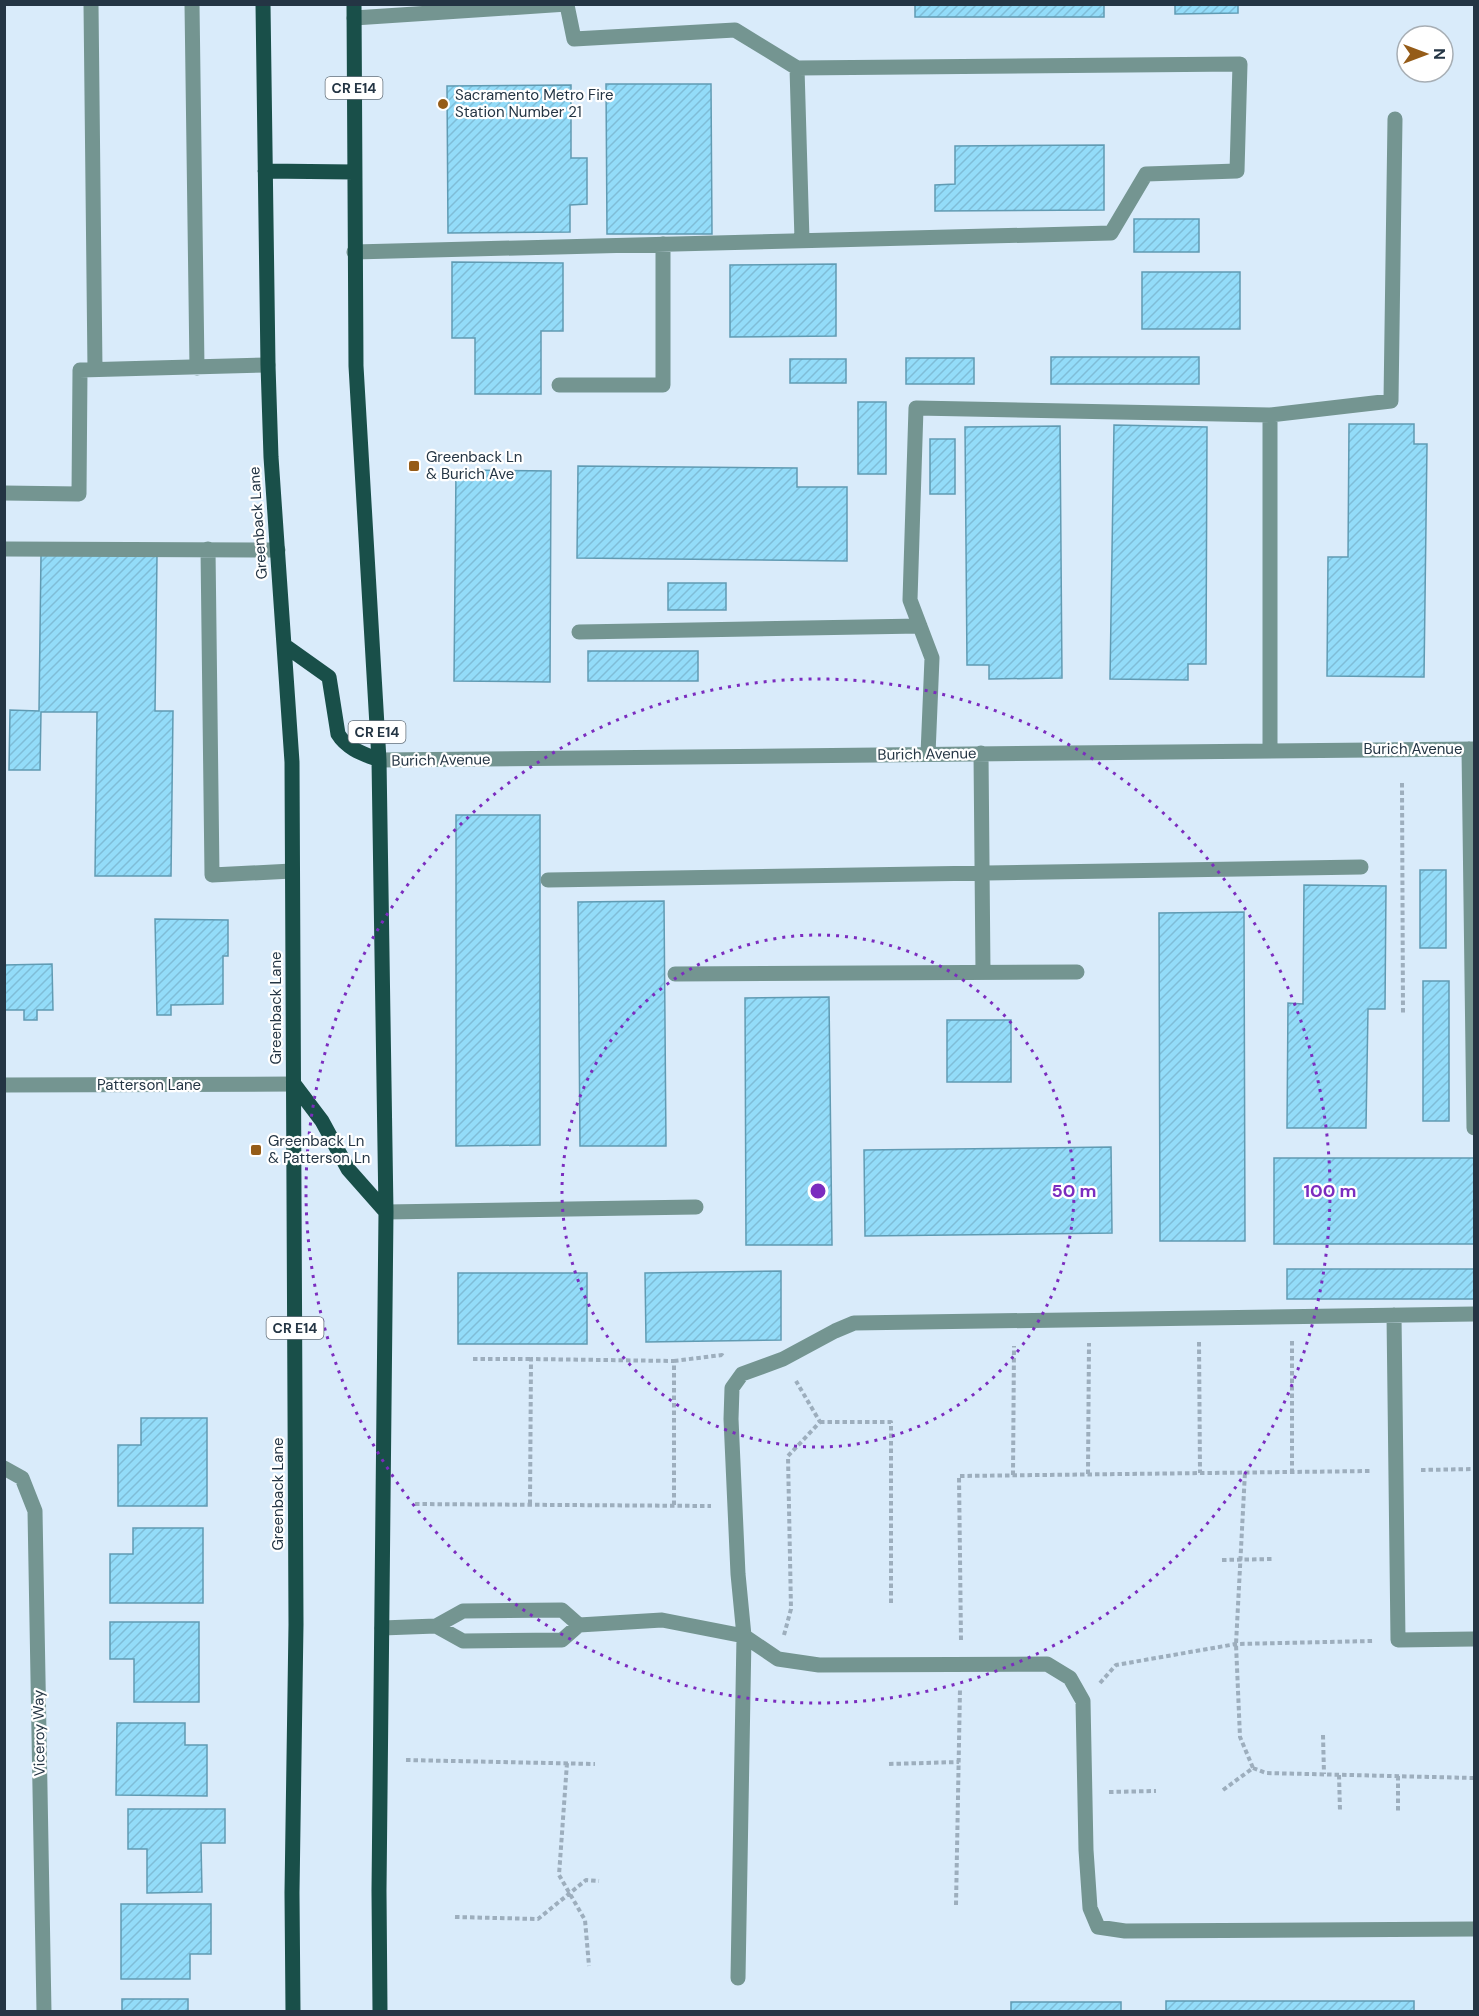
<svg xmlns="http://www.w3.org/2000/svg" width="1479" height="2016" font-family="'DM Sans',sans-serif">
<defs>
<pattern id="building-hatch" width="6" height="6" patternUnits="userSpaceOnUse" patternTransform="scale(1.5)"><rect width="6" height="6" fill="#93dcf9"/><path d="M-1 1l2-2M0 6l6-6M5 7l2-2" fill="none" stroke="#7fbdd7"/></pattern>
</defs>
<rect width="100%" height="100%" fill="#d9ebfa"/>
<path fill="url(#building-hatch)" stroke="#609bb3" stroke-width="1.5" d="M915 4H1104V17H915Z
M1175 4H1238V13L1175 14Z
M606 84H711L712 234H607Z
M571 85V158H587V204L570 205V232L448 233 447 86Z
M1104 145V210L935 211V185L955 184V146Z
M1134 219H1199V252H1134Z
M452 262 563 263V331H541V394H475V338H452Z
M836 264V336L730 337V265Z
M1142 272H1240V329H1142Z
M1051 357H1199V384H1051Z
M906 358H974V384H906Z
M790 359H846V383H790Z
M858 402H886V474H858Z
M1349 424H1414V444H1427L1424 677 1327 676 1328 557H1348Z
M1114 425 1207 427 1206 664H1188V680L1110 679Z
M1060 426 1062 678 989 679V665H967L965 427Z
M930 439H955V494H930Z
M578 466 797 468V487H847V561L577 558Z
M456 470 551 471 550 682 454 681Z
M41 555 157 556 155 711H173L171 876H95L97 712H41L40 770H9L10 710 39 711Z
M668 583H726V610H668Z
M588 651H698V681H588Z
M456 815H540V1145L456 1146Z
M1420 870H1446V948H1420Z
M1304 885 1386 886 1385 1009H1368L1366 1128H1287L1288 1003 1303 1004Z
M664 901 666 1146H580L578 902Z
M1244 912 1245 1241H1160L1159 913Z
M155 919 228 920V956H223V1004L171 1005V1015H157Z
M52 964 53 1010H37V1020H24V1010H4V965Z
M1423 981H1449V1121H1423Z
M829 997 832 1245H746L745 998Z
M947 1020H1011V1082H947Z
M1111 1147 1112 1233 865 1236 864 1150Z
M1274 1158H1474V1244H1274Z
M1287 1269H1474V1299H1287Z
M781 1271V1340L646 1342 645 1273Z
M458 1273H587V1344H458Z
M141 1418H207V1506H118V1445H141Z
M133 1528H203V1603H110V1554H133Z
M110 1622H199V1702H134V1659H110Z
M117 1723H185V1745H207V1796L116 1795Z
M128 1809H225V1843H201L202 1892 147 1893V1849H128Z
M121 1904H211V1954H190V1979H121Z
M122 1999H188V2012H122Z
M1166 2001H1414V2012H1166Z
M1011 2002H1121V2012H1011Z"/>
<g fill="none" stroke-linecap="round" stroke-linejoin="round">
<path stroke="#9daebd" stroke-width="4" stroke-dasharray="4.5 3" stroke-linecap="butt" d="M1402 783 1403 1013
M1292 1341V1472
M1199 1342 1200 1473
M473 1359H531
M674 1361 722 1355 724 1357
M820 1422H891V1603
M1421 1470 1474 1469
M1088 1474 1089 1343
M1013 1475 1014 1346
M415 1504 711 1506
M530 1504 531 1359 674 1361V1506
M1222 1560 1273 1559
M784 1635 791 1609 788 1456 820 1422 796 1381
M961 1640 959 1476 1372 1471
M1100 1683 1116 1665 1236 1644 1373 1641
M1323 1735 1324 1774
M406 1760 595 1764
M567 1763 559 1875 585 1920 589 1966
M889 1764 959 1762
M1253 1768 1266 1773 1474 1778
M1339 1775 1340 1811
M1398 1776V1813
M1223 1790 1253 1768 1240 1737 1236 1644 1245 1472
M1109 1792 1156 1791
M956 1905 960 1689
M455 1917 538 1919 586 1880 599 1881"/>
<path stroke="#749591" stroke-width="15" d="M91 4 95 370
M192 4 197 368
M567 5 574 39 735 30 797 68
M354 18 567 4
M354 252 1111 233 1146 174 1237 171 1240 64 797 68 802 240
M559 385H663V244
M1270 415 1391 401 1395 119
M4 493 79 494 80 370 268 365
M4 549 278 550
M208 549 212 875 292 871
M579 632 920 626
M1469 749 1474 1128
M981 753 983 972
M928 754 932 658 910 600 916 408 1270 415V750
M379 760 1474 749
M548 880 1361 867
M675 974 1077 972
M4 1085 294 1084
M386 1212 696 1207
M1394 1315 1398 1640 1474 1639
M4 1468 22 1478 35 1511 44 2012
M436 1626 463 1641 562 1640 579 1625 662 1620 744 1636 778 1659 819 1665 1047 1664 1070 1678 1083 1701 1086 1850 1090 1908 1098 1927 1125 1931 1474 1929
M382 1628 436 1626 463 1611 562 1610 579 1625
M738 1978 744 1636 738 1574 731 1419 732 1388 742 1374 783 1359 835 1331 854 1323 1474 1314"/>
<path stroke="#194f49" stroke-width="15" d="M263 4 268 365 271 457 292 762 296 1624 292 1893 293 2012
M354 4 356 366 379 760 386 1212 379 1891 380 2012
M265 171 354 172
M284 645 329 677 338 734C347 749 364 754 379 760
M294 1084 322 1121 348 1169 386 1212"/>
</g>
<g fill="none" stroke="#7b2cbf" stroke-width="3" stroke-dasharray="3 6">
<circle cx="818" cy="1191" r="256"/>
<circle cx="818" cy="1191" r="512"/>
</g>
<g fill="#955c18" stroke="#fff" stroke-width="2">
<circle cx="443" cy="104" r="6"/>
<rect x="408" y="460" width="12" height="12" rx="3"/>
<rect x="250" y="1144" width="12" height="12" rx="3"/>
</g>
<g text-anchor="middle" stroke-width="4.5" stroke-linejoin="round" paint-order="stroke">
<g fill="#fff" stroke="#66727c" stroke-width="1.5">
<rect x="325.5" y="77" width="57" height="22" rx="4.5"/>
<rect x="348.5" y="721" width="57" height="22" rx="4.5"/>
<rect x="266.5" y="1317" width="57" height="22" rx="4.5"/>
</g>
<g font-size="14" font-weight="bold" fill="#243544">
<text x="354" y="93">CR E14</text>
<text x="377" y="737">CR E14</text>
<text x="295" y="1333">CR E14</text>
</g>
<g font-size="15" fill="#243544" stroke="#fff" text-anchor="start">
<text x="455" y="100">Sacramento Metro Fire<tspan x="455" dy="17">Station Number 21</tspan></text>
<text x="426" y="462">Greenback Ln<tspan x="426" dy="17">&amp; Burich Ave</tspan></text>
<text x="268" y="1146">Greenback Ln<tspan x="268" dy="17">&amp; Patterson Ln</tspan></text>
</g>
<g font-size="15" fill="#243544" stroke="#fff">
<text transform="translate(258 523) rotate(-94)" y="5">Greenback Lane</text>
<text x="1413" y="754">Burich Avenue</text>
<text transform="translate(927 754) rotate(-1)" y="5">Burich Avenue</text>
<text transform="translate(441 760) rotate(-1)" y="5">Burich Avenue</text>
<text transform="translate(276 1008) rotate(-90)" y="5">Greenback Lane</text>
<text x="149" y="1090">Patterson Lane</text>
<text transform="translate(278 1494) rotate(-90)" y="5">Greenback Lane</text>
<text transform="translate(39 1733) rotate(-91)" y="5">Viceroy Way</text>
</g>
</g>
<circle cx="818" cy="1191" r="9" fill="#7b2cbf" stroke="#fff" stroke-width="3"/>
<g font-size="18" text-anchor="middle" font-weight="bold" fill="#7b2cbf" stroke="#fff" stroke-width="4.5" stroke-linejoin="round" paint-order="stroke">
<text x="1074" y="1197">50 m</text>
<text x="1330" y="1197">100 m</text>
</g>
<rect width="1479" height="2016" fill="none" stroke="#243544" stroke-width="12"/>
<g transform="translate(1425 54) rotate(90)"><circle r="28" fill="#ffffff" stroke="#a7aeb4" stroke-width="1.5"/>
<path d="M0-4.5L10 22L0 15L-10 22Z" fill="#955c18"/>
<text y="-9" font-size="16" font-weight="bold" text-anchor="middle" fill="#243544">N</text>
</g>
</svg>
